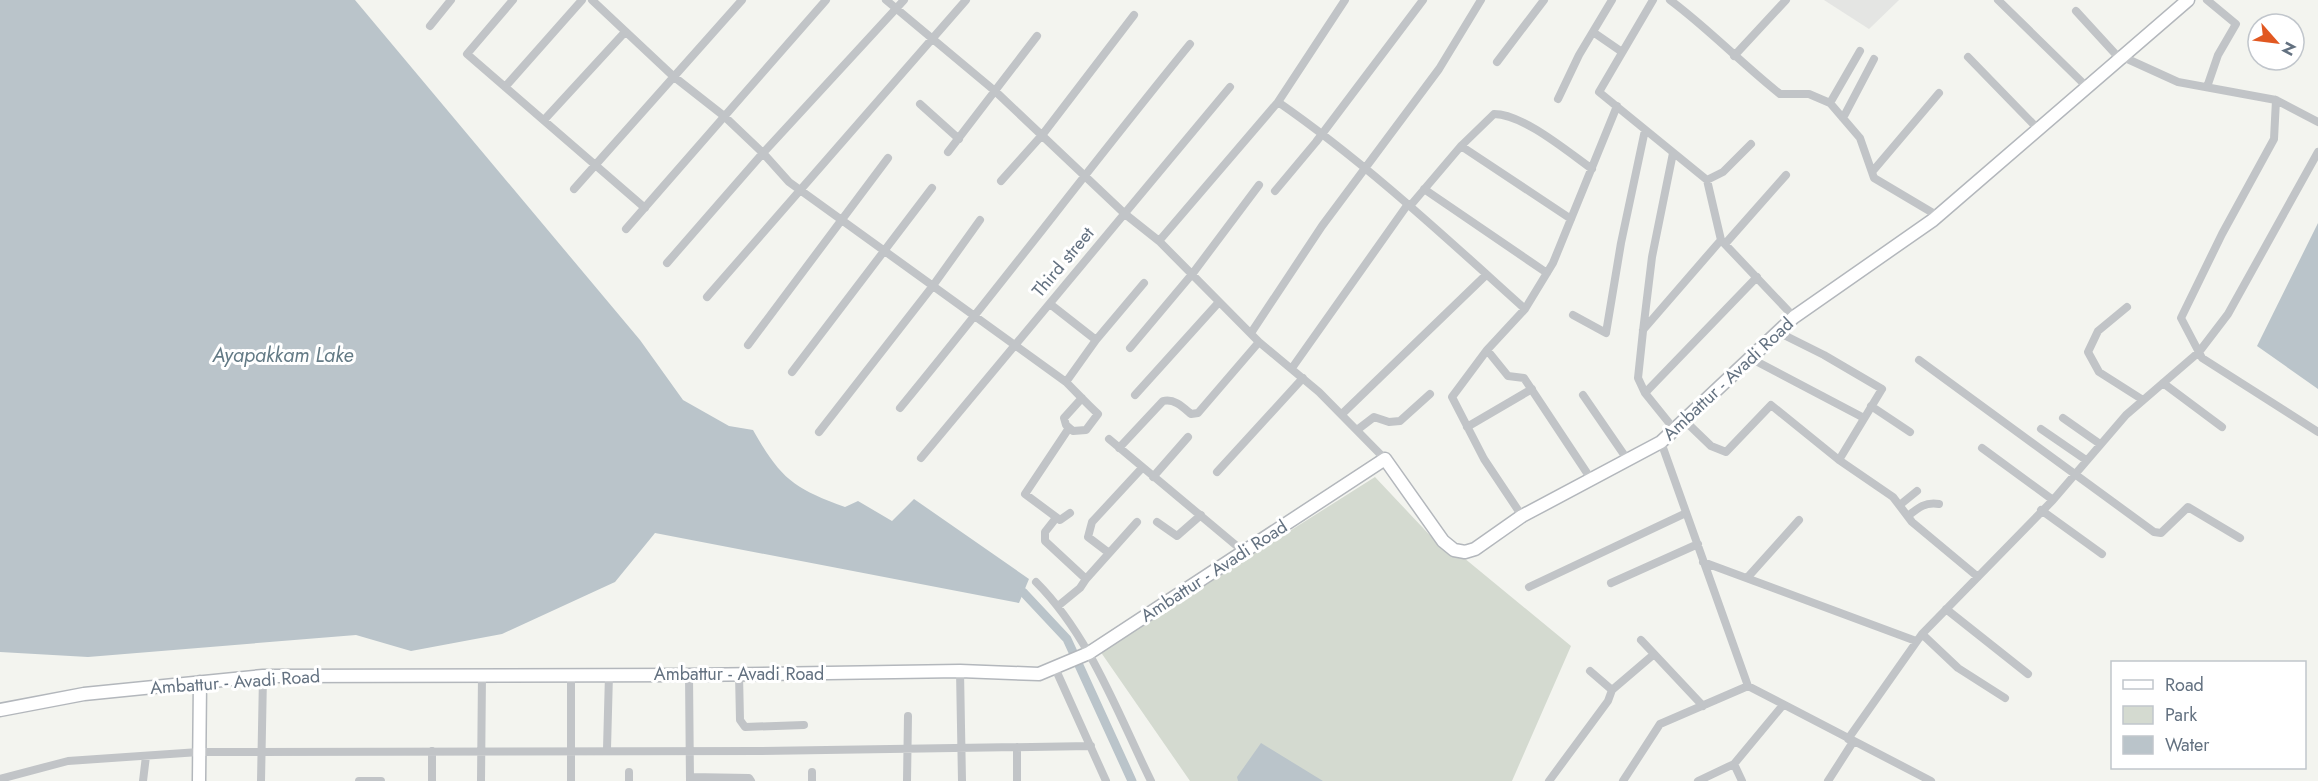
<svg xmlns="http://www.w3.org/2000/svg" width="2318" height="781" font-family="Jost,sans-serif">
<rect width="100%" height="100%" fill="#f3f4ef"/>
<path fill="#e4e5e3" d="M1824 0H1899L1869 29Z"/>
<path fill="#d4dad0" d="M1375 477 1440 546 1458 553 1571 646 1512 781H1190L1100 651Z"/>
<path fill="#bac4ca" d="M0 0H355L640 340 683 400 729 426 753 430C781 479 793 488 845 507L858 501 892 521 914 499 1029 579 1019 603 655 533 615 582 502 634 411 651 356 635 88 657 0 652Z
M2318 223V389L2257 346Z
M1261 743 1323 781H1238L1237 777Z"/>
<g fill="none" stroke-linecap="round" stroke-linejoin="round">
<path stroke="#bac4ca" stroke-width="9" d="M1023 592 1067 639 1132 781"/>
<g stroke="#b3b7bc" stroke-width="15">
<path id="secondary" d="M0 710 84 694 263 676 689 675 960 671 1039 674 1089 653 1385 459 1443 541 1454 550 1465 552 1475 549 1522 516 1661 442 1794 317 1933 220 2188 0
M199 781 200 682"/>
</g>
<path stroke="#c1c4c7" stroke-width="8" d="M513 0 467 54 645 208
M592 0 673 76 724 116 763 153 789 182 1066 382C1077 393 1087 404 1098 414L1086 430 1073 431 1066 425 1064 418 1082 398
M886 0 995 91 1125 214 1159 241 1259 342 1319 392 1385 459
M1345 0 1278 102C1366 163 1445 237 1525 309
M1653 0 1599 92 1707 180 1721 240
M1670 0C1709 29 1742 64 1780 94H1809L1830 103 1860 138 1874 178 1938 216
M1998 0 2087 87
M2076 11 2120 59
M430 26 451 0
M1593 32 1622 52
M1734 56 1786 0
M1968 57 2038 129
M2123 57 2178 82 2276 100 2274 139 2222 234 2181 318 2202 358 2318 432
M1497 62 1544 0
M505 87 582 0
M2207 87 2218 55 2236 24 2207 0
M1558 99 1579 55 1612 0
M2276 100 2318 122
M1830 103 1860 51
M920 104 959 139
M1843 118 1874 59
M544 120 625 32
M1461 146 1571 219
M948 152 1037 36
M1872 172 1939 93
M1707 180 1723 172 1751 144
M1001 181 1043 134 1134 15
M574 189 742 0
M1424 189 1547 273
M1275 191 1316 142 1423 0
M1410 206 1461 146 1494 114C1523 114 1568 152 1592 169
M626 229 826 0
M1159 241 1278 102
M1725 244 1786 175
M667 263 763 153 904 0
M707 297 966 0
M1050 304 1096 340 1066 382
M2127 307 2098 331 2088 352 2099 372 2143 400
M1573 315 1606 333 1621 243 1645 130
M1643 330 1721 240 1794 317
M1778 332 1824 355 1882 389 1839 460
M1251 333 1322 226 1439 69 1481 0
M1096 340 1144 283
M748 345 888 158
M1130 348 1193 273 1259 185
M1487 350 1508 376 1524 378 1591 479
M1750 358 1864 418
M1919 360 2154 532 2161 533 2188 507 2240 538
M1292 368 1408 204
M792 372 932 188
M2163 383 2222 427
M1645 393 1638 378 1643 331 1652 257 1673 153
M1135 395 1219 302
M1583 395 1627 459
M1871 406 1910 432
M900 408C999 288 1092 164 1190 44
M1342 414 1486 275
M2063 418 2100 444
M1684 420 1711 446 1726 452 1771 405 1839 460 1893 497 1912 522 1978 577
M1467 427 1532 389
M1069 428 1025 494 1060 520 1070 513
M1674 429 1645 393 1757 277
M2041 429 2086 460
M1357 430 1374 417 1389 422 1400 421 1430 394
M819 432 932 287 980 220
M1109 439 1244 552
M1661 442 1748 686 1931 781
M1119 448 1163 401C1174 398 1183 407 1191 414L1198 413 1259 342
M1982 448 2053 500
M921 458 1230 87
M1217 472 1303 378
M1153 477 1188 437
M1901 504 1917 491
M2041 510 2102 554
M1522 516 1484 459 1452 397 1487 350 1525 309 1553 263 1617 106
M1908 516C1919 507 1925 502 1939 504
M1056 518 1045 532V541L1086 579
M1157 522 1177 536 1201 515
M1109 553 1088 537 1092 522 1142 468
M1703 562 1916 641
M1747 578 1799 520
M1036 582C1090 636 1118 714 1151 781
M1611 583 1698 544
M1529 587 1686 513
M1058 606 1080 588 1086 579 1137 522
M1946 609 2028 674
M1922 634 1958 668 2005 698
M1641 640 1703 706
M1055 668 1106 781
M960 671 962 781
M1590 671 1612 690
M739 674 740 720 745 727 804 725
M571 675V781
M689 675 690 781
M1848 739 1922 634 2053 500 2126 415 2199 352 2228 314 2318 152
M1017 747V781
M607 749 609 674
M432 751V781
M1734 764 1742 781
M629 772V781
M690 777 749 778 751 781
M0 779 68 761 199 752 759 751 1091 746
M143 781 146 756
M261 781 263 676
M359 781H381
M481 781 482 674
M812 781V772
M907 781 908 716
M1549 781 1608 701 1612 690 1653 655
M1623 781 1660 724 1748 686
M1698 781 1734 764 1783 705
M1828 781 1853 742"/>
<use href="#secondary" stroke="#fff" stroke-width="12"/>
</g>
<g text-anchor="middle" stroke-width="6" stroke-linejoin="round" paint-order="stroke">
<g font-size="18" fill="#637180" stroke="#fff">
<text transform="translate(1063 262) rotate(-50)" y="6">Third street</text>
<text transform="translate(1728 379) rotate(-43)" y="6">Ambattur - Avadi Road</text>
<text transform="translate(1214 571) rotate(-33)" y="6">Ambattur - Avadi Road</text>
<text x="739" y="680">Ambattur - Avadi Road</text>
<text transform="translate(235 682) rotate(-4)" y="6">Ambattur - Avadi Road</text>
</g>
<g font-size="20" font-style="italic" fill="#637a85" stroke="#fff">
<text x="283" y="362">Ayapakkam Lake</text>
</g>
</g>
<rect x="2111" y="661" width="195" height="108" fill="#ffffff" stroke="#c1c6cc" stroke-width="1.5"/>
<rect x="2123" y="680" width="30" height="9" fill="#ffffff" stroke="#c1c6cc" stroke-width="1.5"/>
<text x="2165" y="691" font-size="18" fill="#637180">Road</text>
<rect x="2123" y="706" width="30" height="18" fill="#d4dad0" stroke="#c1c6cc" stroke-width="1.5"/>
<text x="2165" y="721" font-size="18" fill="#637180">Park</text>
<rect x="2123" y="736" width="30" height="18" fill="#bac4ca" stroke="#c1c6cc" stroke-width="1.5"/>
<text x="2165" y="751" font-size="18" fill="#637180">Water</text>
<g transform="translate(2276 42) rotate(118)"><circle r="28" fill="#ffffff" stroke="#c1c6cc" stroke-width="1.5"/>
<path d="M0-4.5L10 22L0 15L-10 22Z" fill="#e15821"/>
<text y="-9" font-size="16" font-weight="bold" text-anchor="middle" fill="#637180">N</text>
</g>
</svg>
